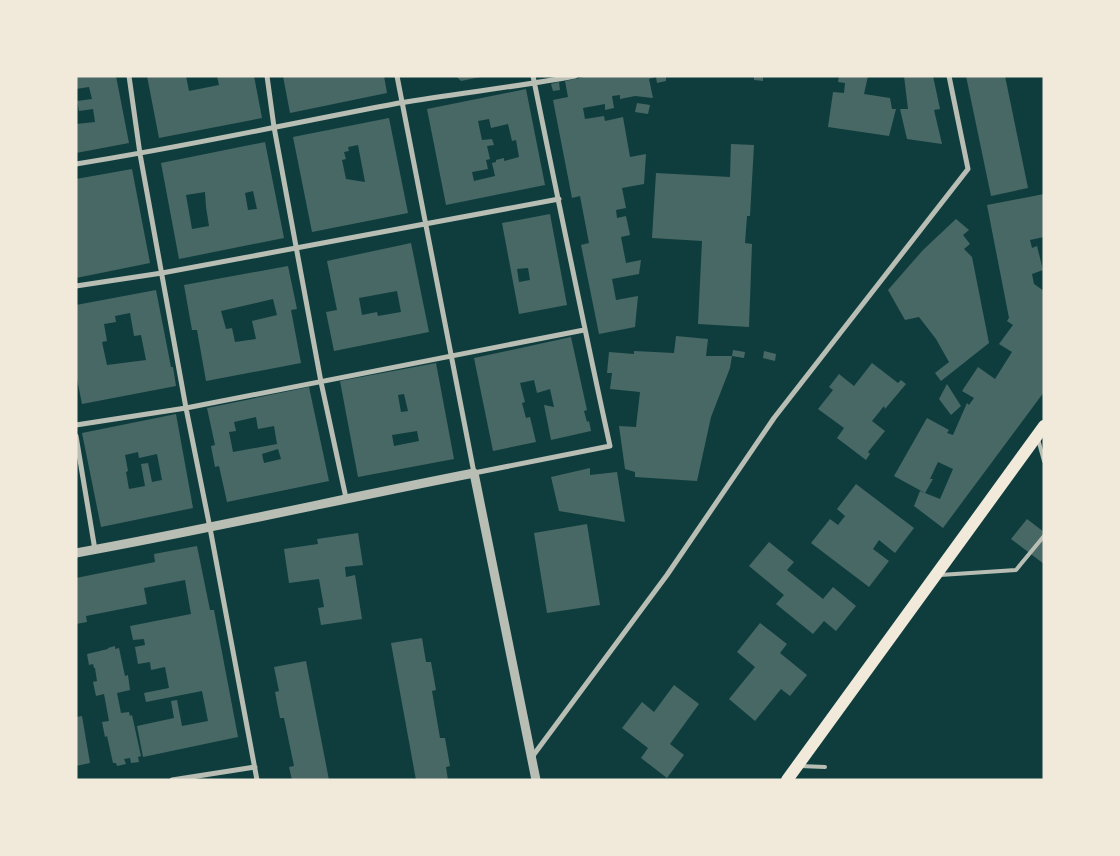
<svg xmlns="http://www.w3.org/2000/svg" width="1120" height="856" font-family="'Public Sans',sans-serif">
<rect width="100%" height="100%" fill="#0f3d3e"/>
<path fill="#486865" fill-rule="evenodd" d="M76 76H116L129 143 76 153V124L95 122 93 109 79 111 77 101 92 99 89 87 76 89Z
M147 76H186L189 91 219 85 217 76H254L262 118 159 138Z
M283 76H384L387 93 290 113Z
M456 76H480V77L461 81Z
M589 76H666V81L657 83 656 77 649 79 653 98 635 96 620 99V95L612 96 614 108 605 110V104L583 108 585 119 604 116 605 121 623 117 630 157 646 154 644 184 622 188 626 208 616 210 617 218 626 216 630 235 621 237 626 263 641 260 639 274 612 279 616 300 638 296 635 327 599 334 581 245 589 243 580 196 572 198 553 100 568 97 565 81Z
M754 76H763V81L754 80Z
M839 76H868L864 94 890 98 892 109H896L889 136 828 127 833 92 844 93 845 83 838 82Z
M904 76H933L940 109 934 110 942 144 907 139 900 109H908Z
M966 76H1005L1028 188 991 196Z
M559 82 560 90 553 91 551 84Z
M526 89 545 185 446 205 427 109ZM489 119 491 128 508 124 512 141 516 140 519 157 504 161V158L496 160V162L492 163 495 176 474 181 472 172 488 169 486 160 490 159 487 146 494 145 492 139 482 140 478 121Z
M637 103 650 105 648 114 635 112Z
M389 118 408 213 312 232 293 137ZM358 145 365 182 346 179 342 160 346 159 344 152 349 151 348 147Z
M265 142 284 238 179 259 161 163ZM253 191 257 209 248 210 245 193ZM205 192 206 207 209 226 192 229 186 195Z
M731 144 754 145 750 216H747L745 243 752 244 749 327 698 324 702 241 652 238 656 173 730 177Z
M132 169 150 263 76 278V179Z
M1044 194V237L1030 240 1032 248 1037 246 1043 270 1032 274 1034 284 1044 291V392L943 528 914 506 920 491 940 499 953 469 938 462 930 479H933L925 493 894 476 927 418 949 430 947 433 953 435 967 403 969 405 974 398 962 391 978 367 995 379 1012 352 999 344 1013 325 1007 321 1009 318 987 205Z
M550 214 567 305 519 314 502 223ZM528 268 530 280 519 282 517 269Z
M956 219 969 230 963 235 970 244 964 249 972 257 989 343 941 381 935 373 949 362 936 339 919 317 905 320 888 290 923 250Z
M411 243 429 332 334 351 326 312 337 310 327 261ZM397 291 401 312 378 316 377 312 362 315 359 298Z
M288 266 297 309 291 310 301 363 206 381 197 330H192L184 285ZM273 299 277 315 252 321 256 339 235 342 232 328 226 329 221 311Z
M156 290 171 367H173L176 386 82 404 76 374V305ZM130 313 134 336 141 335 146 360 107 365 102 342 107 341 104 324 116 322 115 316Z
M676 336 708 339 706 356H732L733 350 745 352 744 358 732 356 730 368 711 417 697 481 635 477V472L625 469 619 426 636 427 640 392 610 389 612 373H607L609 352 634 354V351L674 353Z
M571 337 587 410 584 411 587 422 589 421 591 431 551 440 544 405 554 407 550 389 537 393 534 380 520 383 525 402 522 403 526 418 530 417 536 442 493 451 474 358Z
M764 351 776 354 775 361 763 358Z
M436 363 454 459 358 477 340 381ZM404 394 408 411 401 412 398 395ZM417 431 419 441 394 446 392 435Z
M872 363 898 383 901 380 906 384 885 409 884 406 872 421 885 431 868 452 870 454 866 460 837 438 844 428 818 409 833 390 829 387 839 374 854 386Z
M947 384 961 406 951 415 939 399Z
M309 387 329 481 227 502 219 466 215 467 211 446 215 445 207 408ZM256 417 258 429 274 426 277 444 233 452 229 432 236 431 234 422ZM278 449 281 459 264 463 262 454Z
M176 414 193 508 101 527 82 433ZM138 452 139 458 157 454 162 480 152 482 148 463 141 464 145 486 129 489 126 472 128 471 125 455Z
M590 468V475L617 472 625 522 559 511 551 477Z
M856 484 914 528 895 553 879 540 873 549 889 561 869 587 811 543 830 519 838 525 845 516 837 509Z
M1027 519 1044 532V564L1011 539Z
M587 524 600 605 547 613 534 533Z
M358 533 363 565 345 567 346 577 355 575 362 619 321 625 318 608 324 607 319 579 289 583 284 549 318 544 317 539Z
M769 542 794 562 787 570 823 599 833 587 856 606 836 631 824 621 813 634 776 604 784 595 749 566Z
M197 546 210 610H214L238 737 143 757 137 726 174 718 171 701 177 700 182 726 208 721 202 691 146 702 144 693 169 688 165 667 151 670 150 662 138 664 135 647 145 645 144 639 133 640 130 626 191 614 185 580 144 588 147 604 86 616 87 622 76 624V578L155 562 154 554Z
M760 623 787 644 780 653 807 675 790 696 781 689 755 721 729 699 755 667 737 652Z
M422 638 426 662H431L436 690 432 691 440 738H445L450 766 446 767 448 780H416L391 643Z
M115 646V649L119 648 125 676 128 675 130 690 117 693 121 713 129 712 130 716 132 715 141 756 138 757 139 762 131 763 130 758 124 759 126 764 117 766 116 763H113L107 736 105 737 102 722 109 721 104 694 96 696 93 682 97 681 95 668H94L93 664 89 665 87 654 108 649V648Z
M306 661 329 780H292L289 767 294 766 284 718H280L275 692 279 691 274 667Z
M674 685 699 704 670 744 684 755 667 778 641 758 648 748 622 728 642 702 654 712Z
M82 716 90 763 76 766V717Z"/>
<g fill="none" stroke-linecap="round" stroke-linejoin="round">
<path stroke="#b8beb3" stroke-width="4" d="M1038 439 1044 461
M940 575 1016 570 1044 536
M800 766 825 767"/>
<path stroke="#b8beb3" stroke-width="5" d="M129 76 140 154 186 408 210 528 257 780
M267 76 274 127 321 382 346 498
M397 76 474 473 610 446C583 323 558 199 533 76
M76 164C185 147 292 123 399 103 458 93 517 87 575 76
M76 286 162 273 559 199
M76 425 186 408 584 330
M76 436 95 550
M532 757 667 575 774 418 968 169 949 76
M172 780 255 767"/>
<path stroke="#b8beb3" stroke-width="9" d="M76 553C209 529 341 499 474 473L536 780"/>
<path stroke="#f1e9da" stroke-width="12" d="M787 780 1044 426"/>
</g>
<rect width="1120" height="856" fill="none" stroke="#f1e9da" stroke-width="155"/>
</svg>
